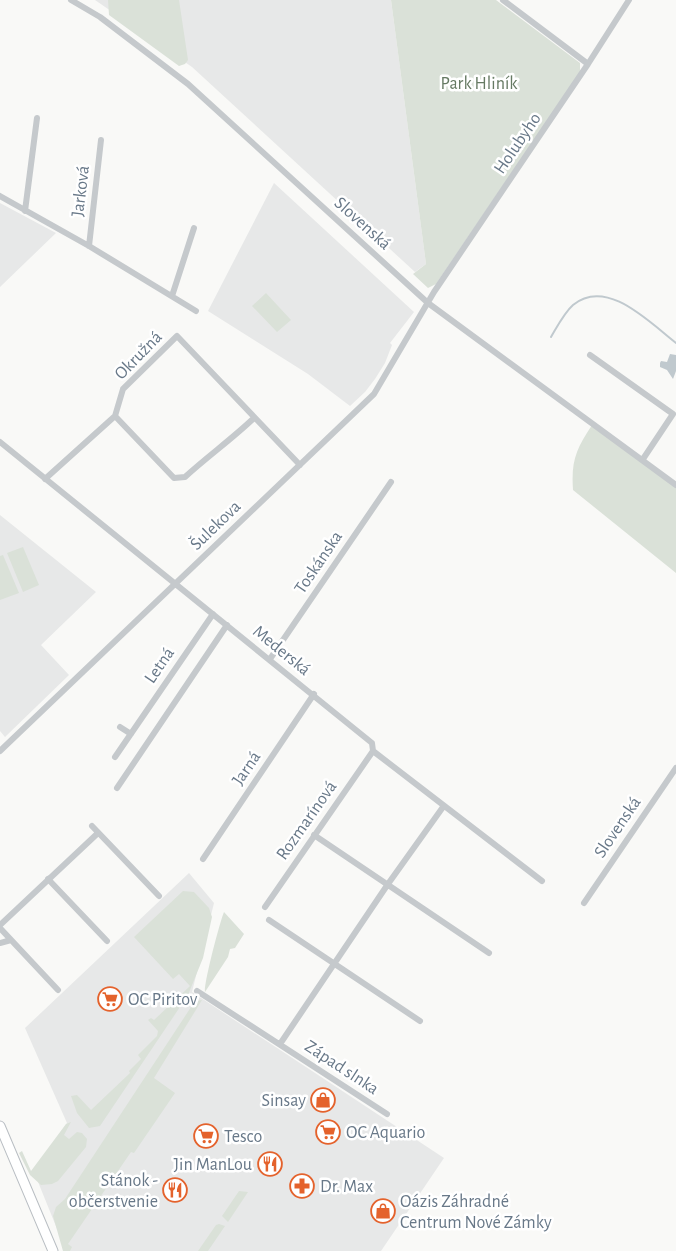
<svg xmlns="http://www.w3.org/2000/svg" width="676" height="1251" font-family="'Alegreya Sans',sans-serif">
<rect width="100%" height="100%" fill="#f9f9f7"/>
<path fill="#e7e8e8" d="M95 0H391L426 264 415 272 192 67Z
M274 183 414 312 390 343 392 345 385 363 375 379 365 392 350 406 308 374 208 311Z
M0 203 56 233 0 287Z
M0 515 96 592 41 645 69 675 5 737 0 731Z
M189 873 214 903 192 992 444 1158 381 1251H66L34 1172 67 1123 25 1028Z"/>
<path fill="#dae1d8" d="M108 0H179L188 60 185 64 179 66 109 15Z
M391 0H496L580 63V72L436 284 428 288 413 274 426 264Z
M266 293 291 320 277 332 252 306Z
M592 425 676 487V573L573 490C571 461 576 449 592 425Z
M23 547 39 585 23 592 7 553Z
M3 555 19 593 0 600V556Z
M183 891 194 892 209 908 212 917 203 958 188 995 100 1126 89 1128 77 1113 71 1096 77 1095 91 1110 130 1073 129 1071 141 1059 138 1055 157 1036 158 1031 148 1020 151 1018 154 1020 190 986 179 974 173 979 134 937Z
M224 912 244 934 235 948 230 949 228 957 205 992C203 986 220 921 224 912Z
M202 1000 154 1078 175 1093 134 1153 131 1152 68 1244 72 1247 70 1251H63L53 1216 56 1207 65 1199 195 1001Z
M71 1122 64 1135 69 1139 77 1132 82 1133 87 1139 86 1147 58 1181 52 1184 41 1185 30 1175 19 1153 22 1151 31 1171 66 1124Z
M239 1191 248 1192 228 1222 222 1216Z
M219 1224 225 1226 208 1251H198L216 1225Z"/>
<path fill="#c0c9ce" d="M670 354 676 355V371L673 379 667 370 660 367V363L661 361 667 362Z"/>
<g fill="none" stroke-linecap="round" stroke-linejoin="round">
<path stroke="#c0c9ce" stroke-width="2" d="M551 337C557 327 564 313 573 305 607 277 650 323 676 343"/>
<g stroke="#b9bec3" stroke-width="11">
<path id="secondary" d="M0 1126 53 1251"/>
</g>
<path stroke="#c5c9cc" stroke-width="6" d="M71 0 100 17 188 84 428 303 676 485
M503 0 588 64
M0 196 89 246 196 311
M25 211 37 118
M89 246 101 140
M172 296 194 228
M590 355 673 414 643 459
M115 416 174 478 185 477C208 456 232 439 254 418
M0 442 372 743 373 751 542 881
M45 479 115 416 123 389 177 336 300 465
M270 659 391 482
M120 727 131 734
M0 751 374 394 434 292 588 64 629 0
M115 757 213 614
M117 788 227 625
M92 826 159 896
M314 835 489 953
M203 859 314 694
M48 879 107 941
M584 903 676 768
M265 907 373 751
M269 920 420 1021
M0 925 98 833
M0 928 58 990
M0 943 11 940
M197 991 387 1114
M280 1044 388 884 443 807"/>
<use href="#secondary" stroke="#fff" stroke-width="9"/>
</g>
<defs>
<g id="supermarket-ring" transform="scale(1.25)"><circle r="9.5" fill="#fff" stroke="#e4622c" stroke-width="1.5"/><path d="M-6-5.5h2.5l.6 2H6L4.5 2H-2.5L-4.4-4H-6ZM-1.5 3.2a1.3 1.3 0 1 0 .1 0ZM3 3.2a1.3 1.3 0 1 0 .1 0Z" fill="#e4622c"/></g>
<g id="shop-ring" transform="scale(1.25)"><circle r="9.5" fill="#fff" stroke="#e4622c" stroke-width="1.5"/><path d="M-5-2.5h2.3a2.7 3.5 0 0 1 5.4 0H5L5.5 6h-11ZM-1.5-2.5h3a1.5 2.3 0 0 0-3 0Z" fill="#e4622c"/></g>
<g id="restaurant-ring" transform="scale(1.25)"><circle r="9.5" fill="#fff" stroke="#e4622c" stroke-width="1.5"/><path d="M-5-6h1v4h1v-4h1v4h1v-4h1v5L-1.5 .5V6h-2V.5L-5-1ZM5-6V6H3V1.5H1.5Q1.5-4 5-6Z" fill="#e4622c"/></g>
<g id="pharmacy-ring" transform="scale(1.25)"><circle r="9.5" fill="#fff" stroke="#e4622c" stroke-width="1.5"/><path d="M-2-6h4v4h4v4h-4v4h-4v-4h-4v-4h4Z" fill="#e4622c"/></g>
</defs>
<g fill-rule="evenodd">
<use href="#supermarket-ring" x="110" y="999"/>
<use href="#shop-ring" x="323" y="1100"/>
<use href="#supermarket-ring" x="328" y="1132"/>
<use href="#supermarket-ring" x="206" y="1136"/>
<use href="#restaurant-ring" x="270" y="1164"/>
<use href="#pharmacy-ring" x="302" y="1186"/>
<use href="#restaurant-ring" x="175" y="1190"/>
<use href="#shop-ring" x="383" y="1211"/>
</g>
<g text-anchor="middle" stroke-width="5" stroke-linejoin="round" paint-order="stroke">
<g font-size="18" fill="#667a63" stroke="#fff">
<text x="479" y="89">Park Hliník</text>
</g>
<g font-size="18" fill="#687888" stroke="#fff">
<text transform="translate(517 143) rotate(-56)" y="6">Holubyho</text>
<text transform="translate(80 191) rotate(-83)" y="6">Jarková</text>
<text transform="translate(363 223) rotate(42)" y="6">Slovenská</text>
<text transform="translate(138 355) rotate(-46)" y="6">Okružná</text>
<text transform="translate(215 525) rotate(-44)" y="6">Šulekova</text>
<text transform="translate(318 562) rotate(-56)" y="6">Toskánska</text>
<text transform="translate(282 650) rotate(39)" y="6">Mederská</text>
<text transform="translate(159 665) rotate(-56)" y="6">Letná</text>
<text transform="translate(246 768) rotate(-56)" y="6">Jarná</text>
<text transform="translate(306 820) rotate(-55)" y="6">Rozmarínová</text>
<text transform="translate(617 827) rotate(-56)" y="6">Slovenská</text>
<text transform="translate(342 1067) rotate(33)" y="6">Západ slnka</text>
</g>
<g font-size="18" fill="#687888" stroke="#fff" text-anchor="start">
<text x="128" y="1005">OC Piritov</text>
<text x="306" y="1106" text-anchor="end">Sinsay</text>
<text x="346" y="1138">OC Aquario</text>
<text x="224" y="1142">Tesco</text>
<text x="252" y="1170" text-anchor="end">Jin ManLou</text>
<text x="158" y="1186" text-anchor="end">Stánok -<tspan x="158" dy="21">občerstvenie</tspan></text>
<text x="320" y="1192">Dr. Max</text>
<text x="400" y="1207">Oázis Záhradné<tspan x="400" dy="21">Centrum Nové Zámky</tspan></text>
</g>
</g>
</svg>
